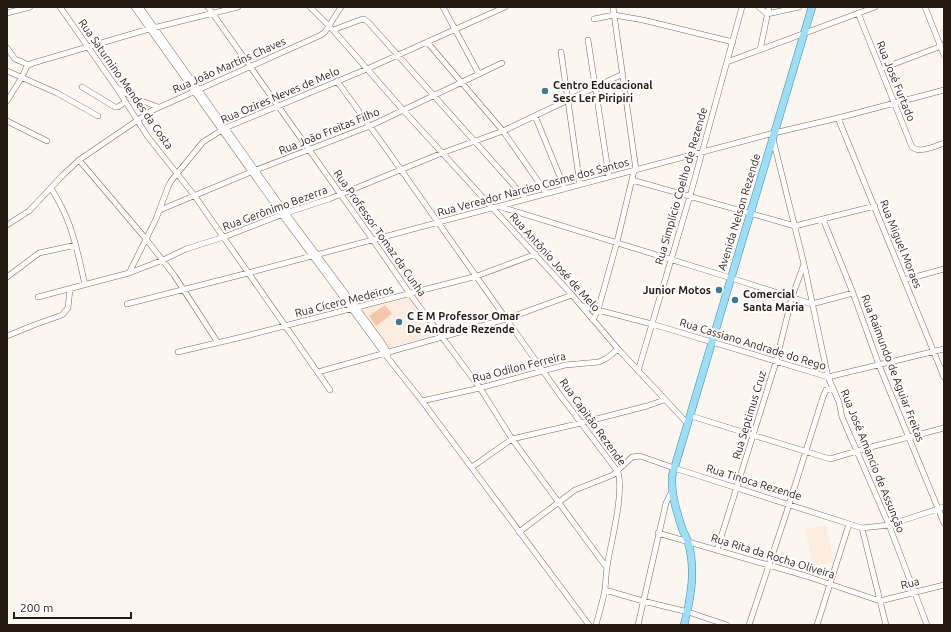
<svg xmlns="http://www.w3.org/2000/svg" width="951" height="632" font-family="Ubuntu,sans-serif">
<rect width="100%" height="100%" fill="#fcf6f1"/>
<path fill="#fcece0" d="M409 298 437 334 389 348 362 310Z
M826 525 834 562 813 566 805 529Z"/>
<path fill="#f4c8a7" d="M385 305 392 314 376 326 369 316Z"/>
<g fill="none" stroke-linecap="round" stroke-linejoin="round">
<g stroke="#81654f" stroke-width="6">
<path id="minor" d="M60 7 116 87 148 137 194 195 330 390
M134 7 282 215 384 353 422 401 589 625
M140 7 286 213 381 341 388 352V358
M208 7 373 240 410 294 480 388 512 439 607 568
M310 7 333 30 403 110 572 295 618 349 688 424
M443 7 479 74
M613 7 636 170
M759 7 767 14 799 7
M925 7 944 55
M7 13 30 7
M858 13 912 147C919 154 935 146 944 143
M594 19 614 15 643 20 733 42
M333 30 360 20 364 19 369 23 526 199
M588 40 609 177
M427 42 503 131 547 194
M7 48 15 59 29 65
M760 50 769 7
M561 52 580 185
M727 62 875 7
M881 69 944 45
M7 71 57 93 98 116
M337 81 382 143 560 395 618 472C624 493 612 538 608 561 606 570 606 580 605 589 603 601 599 613 596 625
M82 87 115 107H118L125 102
M117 88 134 98 158 107
M7 101 22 77 27 66 33 63 149 29 238 7
M535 116 565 189
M838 118 944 377
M7 121 47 141
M773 139 804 264 828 377 839 402 842 417 889 525 927 625
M79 160 146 239 174 275 218 343
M632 180 795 226 875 206
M51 188C57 198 63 208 67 219 76 240 80 263 85 285
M501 207 731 278 812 304 853 293
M160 210 251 172 370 126 502 63
M823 219 853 293 879 365 944 523
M7 225 29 211 63 175 79 160 151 111 321 35 325 32 341 7
M129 273 156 219 168 187 171 181 203 142 225 128 367 69 505 7
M7 277 39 253 76 245
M904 280 944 269
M38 297 129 273 163 260 186 249 224 237 286 213 329 199 442 153 503 131 623 74
M127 304 248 273 774 133 838 118 944 90
M582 306 652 324 828 377 944 349
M593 320 598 310 617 242 634 171
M7 336 34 325 62 315 68 308 70 289
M178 352 242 337 477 276 536 254
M638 371 690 196 742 7
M318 372 506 319 572 295
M422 401 480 388 565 365 599 362 607 358 618 349
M691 416 830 459 867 448 944 428
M472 467 512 439 581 423 647 406 664 400
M862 528 886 625
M519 532 575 490 613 475 632 457 640 456 674 468 862 528 889 525 944 507
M658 533 806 576 880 601 944 585
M717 550 776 362 792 297 804 264
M605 590 643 601 688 612 727 625
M638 625 666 503 672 491
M749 625 786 514 823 397 826 390 833 388
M817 625 849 524"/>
</g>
<g stroke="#468ba2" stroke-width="8">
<path id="major" d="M684 625C691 598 696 569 688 542 687 538 685 535 683 531 677 513 671 495 672 476L812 7"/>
</g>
<use href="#minor" stroke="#fff" stroke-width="5"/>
<use href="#major" stroke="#9bdef6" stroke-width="7"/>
</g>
<g fill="#3d7a90" stroke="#fff" stroke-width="1.5">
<circle cx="545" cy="91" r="4"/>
<circle cx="719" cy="290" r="4"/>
<circle cx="735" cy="300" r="4"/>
<circle cx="399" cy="322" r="4"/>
</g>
<g text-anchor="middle" stroke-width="4" stroke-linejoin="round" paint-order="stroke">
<g font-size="11" fill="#261b12" stroke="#fff">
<text transform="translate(229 65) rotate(-24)" y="4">Rua João Martins Chaves</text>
<text transform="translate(896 81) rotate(68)" y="4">Rua José Furtado</text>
<text transform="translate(126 84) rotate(55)" y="4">Rua Saturnino Mendes da Costa</text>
<text transform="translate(280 95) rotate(-23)" y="4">Rua Ozires Neves de Melo</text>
<text transform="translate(329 131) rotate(-22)" y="4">Rua João Freitas Filho</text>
<text transform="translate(681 186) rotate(-74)" y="4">Rua Simplício Coelho de Rezende</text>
<text transform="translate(533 187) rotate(-15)" y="4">Rua Vereador Narciso Cosme dos Santos</text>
<text transform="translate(275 208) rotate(-20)" y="4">Rua Gerônimo Bezerra</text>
<text transform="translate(739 212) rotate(-73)" y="4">Avenida Nelson Rezende</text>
<text transform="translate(380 233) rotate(55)" y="4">Rua Professor Tomaz da Cunha</text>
<text transform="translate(901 244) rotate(68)" y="4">Rua Miguel Moraes</text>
<text transform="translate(555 262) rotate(48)" y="4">Rua Antônio José de Melo</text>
<text transform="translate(344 301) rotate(-14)" y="4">Rua Cícero Medeiros</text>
<text transform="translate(753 344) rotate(17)" y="4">Rua Cassiano Andrade do Rego</text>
<text transform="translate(519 367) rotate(-14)" y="4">Rua Odilon Ferreira</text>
<text transform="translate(893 368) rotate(69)" y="4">Rua Raimundo de Aguiar Freitas</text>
<text transform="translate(749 415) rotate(-73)" y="4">Rua Septimus Cruz</text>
<text transform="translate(593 422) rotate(54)" y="4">Rua Capitão Rezende</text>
<text transform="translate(873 461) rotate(68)" y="4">Rua José Amancio de Assunção</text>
<text transform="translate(754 482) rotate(17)" y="4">Rua Tinoca Rezende</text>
<text transform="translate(773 556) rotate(17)" y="4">Rua Rita da Rocha Oliveira</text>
<text transform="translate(910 583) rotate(-14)" y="4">Rua</text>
</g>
<g font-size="11" font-weight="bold" fill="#261b12" stroke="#fff" text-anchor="start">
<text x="553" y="89">Centro Educacional<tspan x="553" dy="13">Sesc Ler Piripiri</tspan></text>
<text x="711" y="294" text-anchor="end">Junior Motos</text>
<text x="743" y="298">Comercial<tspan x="743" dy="13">Santa Maria</tspan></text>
<text x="407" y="320">C E M Professor Omar<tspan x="407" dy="13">De Andrade Rezende</tspan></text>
</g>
</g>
<rect width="951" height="632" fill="none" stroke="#261b12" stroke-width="16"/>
<path d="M14 612v6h117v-6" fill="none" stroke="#261b12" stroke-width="2"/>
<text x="20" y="612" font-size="12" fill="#261b12" stroke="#ffffff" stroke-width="3" paint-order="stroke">200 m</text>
</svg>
